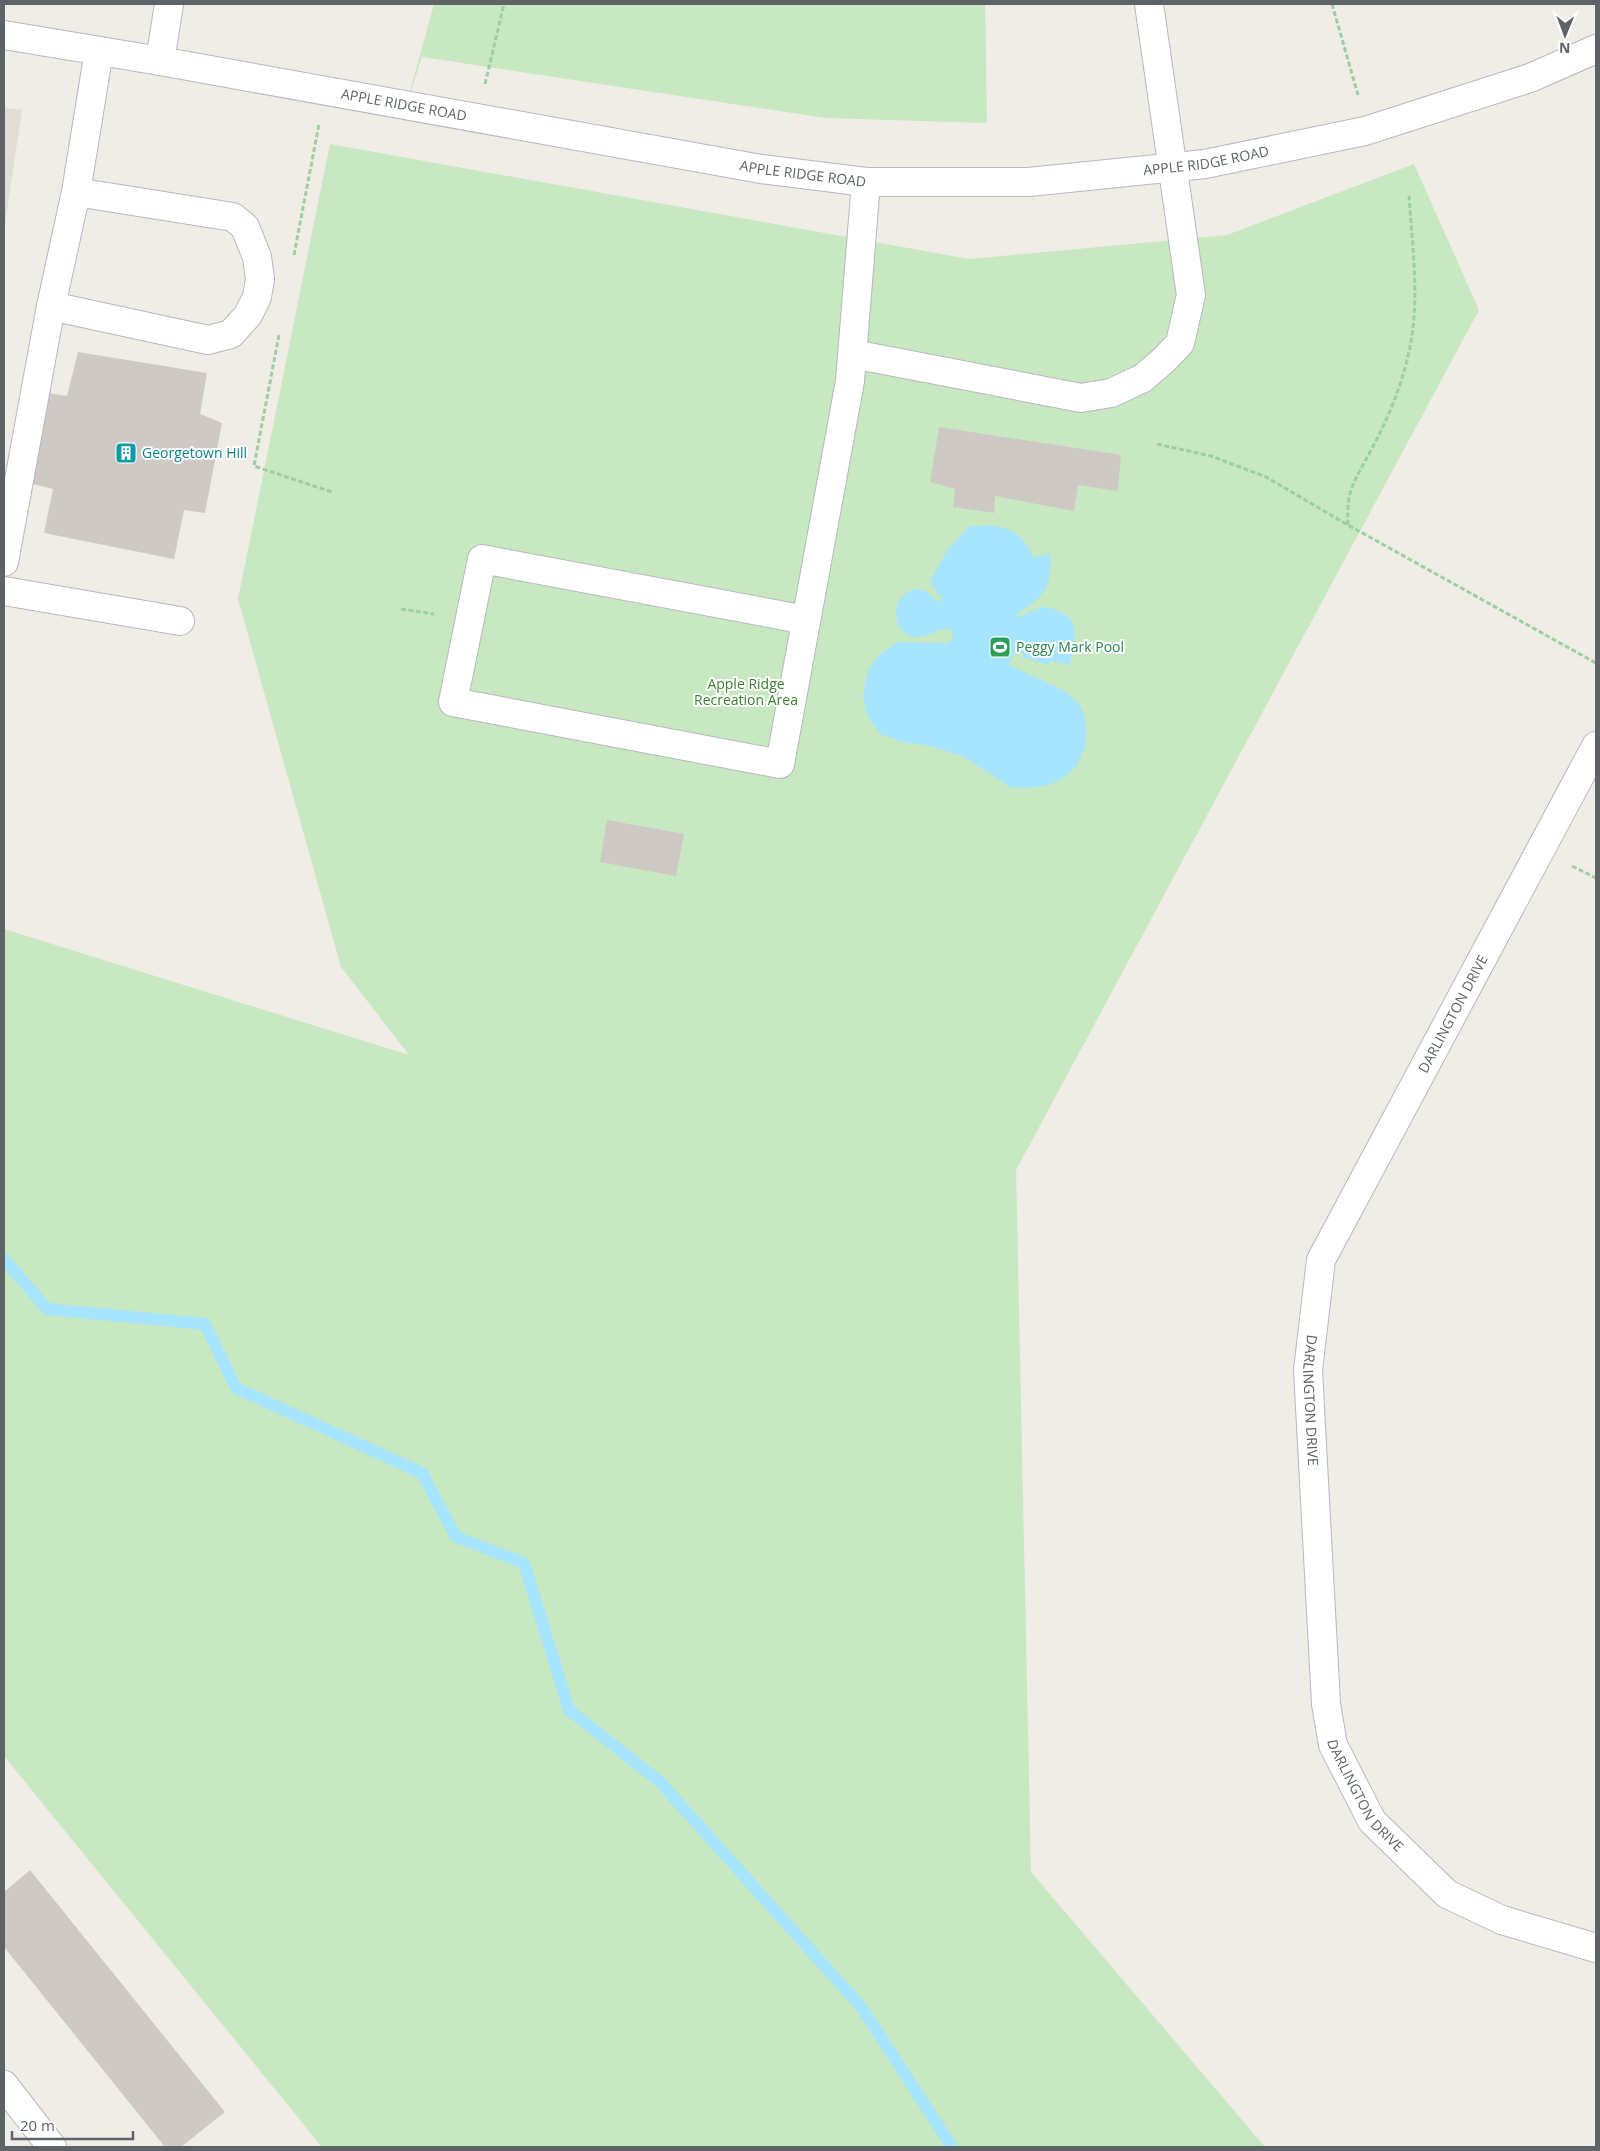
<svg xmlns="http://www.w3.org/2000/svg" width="1600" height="2151" font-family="'Open Sans',sans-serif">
<rect width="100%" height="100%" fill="#f0ece6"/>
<path fill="#e2ded6" d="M4 108 22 110 4 231Z"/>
<path fill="#c7e8c1" d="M434 4H985L987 123 826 118 422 57 406 106Z
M330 144 969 259 1227 235 1414 164 1479 310 1016 1170 1031 1872 1265 2147H322L4 1756V929L409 1055 341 967 238 599Z"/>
<path fill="#a7e5ff" d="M990 525C1016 529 1022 535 1034 557L1050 554C1053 585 1044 599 1017 613V617C1025 615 1034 609 1042 607 1048 607 1056 609 1061 612 1082 621 1073 648 1070 665L1050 661 1049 665 1022 657 1024 653H1017L1012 655 1009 665 1065 691 1079 704 1084 713 1086 725V745L1076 767 1061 780 1044 786 1025 788 1010 787 964 757 931 746 902 742 880 734 867 715 863 695 868 670 878 656 897 642 946 643 952 640 953 635 951 630C937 626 925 642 910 636 884 624 898 583 923 590 930 592 933 599 939 602L942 600 930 581 948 549 969 527Z"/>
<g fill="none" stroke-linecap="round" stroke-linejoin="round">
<path stroke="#a7e5ff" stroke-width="12" d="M4 1259 47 1309 205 1324 236 1388 422 1473 456 1537 524 1563 569 1710 660 1782 862 2008 952 2147"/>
</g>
<path fill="#cec9c4" d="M78 352 207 373 200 414 222 423 205 513 184 510 174 559 44 533 53 489 29 483 48 393 67 396Z
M939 427 1121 455 1118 491 1078 485 1074 511 995 496 994 513 953 507 955 489 930 482Z
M607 820 684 834 676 876 600 862Z
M30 1870 225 2112 181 2147H165L4 1947V1892Z"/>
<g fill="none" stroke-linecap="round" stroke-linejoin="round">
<g stroke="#b6b9bd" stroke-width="30">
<g id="minor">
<path id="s1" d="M4 35 160 61 761 169 866 182H1029L1205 164 1365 131 1530 78 1596 49"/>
<path d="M160 61 169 4"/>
<path d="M76 192 233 217 245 227 257 257 260 279 257 297 248 315 231 334 208 340 51 306 76 192 99 51"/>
<path d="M853 354 1081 398 1111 393 1143 378 1165 359 1180 343 1191 295 1149 4"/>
<path d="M4 562 51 306"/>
<path d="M4 591 180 621"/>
<path d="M806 620 482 559 453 702 780 764 850 381 866 182"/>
<path id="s2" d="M1596 746 1321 1260 1308 1370 1326 1704 1333 1745 1372 1821 1447 1894 1502 1920 1596 1948"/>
<path d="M4 2085 52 2147"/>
</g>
</g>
<path stroke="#9dcfa3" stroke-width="3" stroke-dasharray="5 2.5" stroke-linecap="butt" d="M1332 4 1358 95
M485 84 504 4
M294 255 319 124
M279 335 254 466 332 492
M1157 444 1211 456 1266 477 1348 525 1596 663
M1348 525C1346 487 1355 482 1371 450 1388 419 1403 383 1410 347 1420 298 1412 245 1409 195
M401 609 434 614
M1572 866 1596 878"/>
<use href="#minor" stroke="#fff" stroke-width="28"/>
</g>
<defs>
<g id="building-square" transform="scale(1.125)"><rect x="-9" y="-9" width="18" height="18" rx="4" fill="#0f9aa8" stroke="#fff"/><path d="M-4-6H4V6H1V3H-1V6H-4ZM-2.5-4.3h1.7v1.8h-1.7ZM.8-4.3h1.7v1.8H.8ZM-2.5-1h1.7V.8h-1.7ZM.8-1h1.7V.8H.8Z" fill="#fff"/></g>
<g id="stadium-square" transform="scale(1.125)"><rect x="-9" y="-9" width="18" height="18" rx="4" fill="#2e9e5b" stroke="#fff"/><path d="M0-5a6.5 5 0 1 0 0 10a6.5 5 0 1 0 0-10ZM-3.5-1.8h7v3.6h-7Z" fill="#fff"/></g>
</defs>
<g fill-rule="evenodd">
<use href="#building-square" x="126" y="453"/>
<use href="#stadium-square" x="1000" y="647"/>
</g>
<g text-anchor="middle" stroke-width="4" stroke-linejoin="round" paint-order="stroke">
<g font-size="14" fill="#5d6367" stroke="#fff">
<text dy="5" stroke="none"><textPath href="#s1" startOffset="406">APPLE RIDGE ROAD</textPath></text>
<text dy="5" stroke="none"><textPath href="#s1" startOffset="1216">APPLE RIDGE ROAD</textPath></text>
<text dy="5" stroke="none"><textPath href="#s1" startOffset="811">APPLE RIDGE ROAD</textPath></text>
<text transform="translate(1453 1014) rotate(-62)" y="5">DARLINGTON DRIVE</text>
<text dy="5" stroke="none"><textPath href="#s2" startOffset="724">DARLINGTON DRIVE</textPath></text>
<text dy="5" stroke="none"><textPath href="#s2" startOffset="1130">DARLINGTON DRIVE</textPath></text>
</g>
<g font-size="14" fill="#0d838f" stroke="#fff" text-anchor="start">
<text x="142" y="458">Georgetown Hill</text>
</g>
<g font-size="14" fill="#27864d" stroke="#fff" text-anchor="start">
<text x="1016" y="652">Peggy Mark Pool</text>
</g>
<g font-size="14" fill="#398230" stroke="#fff">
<text x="746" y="689">Apple Ridge<tspan x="746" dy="16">Recreation Area</tspan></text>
</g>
</g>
<rect width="1600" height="2151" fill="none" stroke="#5d6367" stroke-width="10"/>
<g transform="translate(1565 35) rotate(181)" stroke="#ffffff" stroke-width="4" paint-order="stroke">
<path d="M0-4L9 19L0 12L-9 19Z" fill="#5d6367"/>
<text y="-8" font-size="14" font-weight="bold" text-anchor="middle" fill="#5d6367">N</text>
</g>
<path d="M12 2131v8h121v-8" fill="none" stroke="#5d6367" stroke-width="2.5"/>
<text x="20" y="2131" font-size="15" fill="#5d6367" stroke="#ffffff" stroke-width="4" paint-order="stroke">20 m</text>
</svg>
